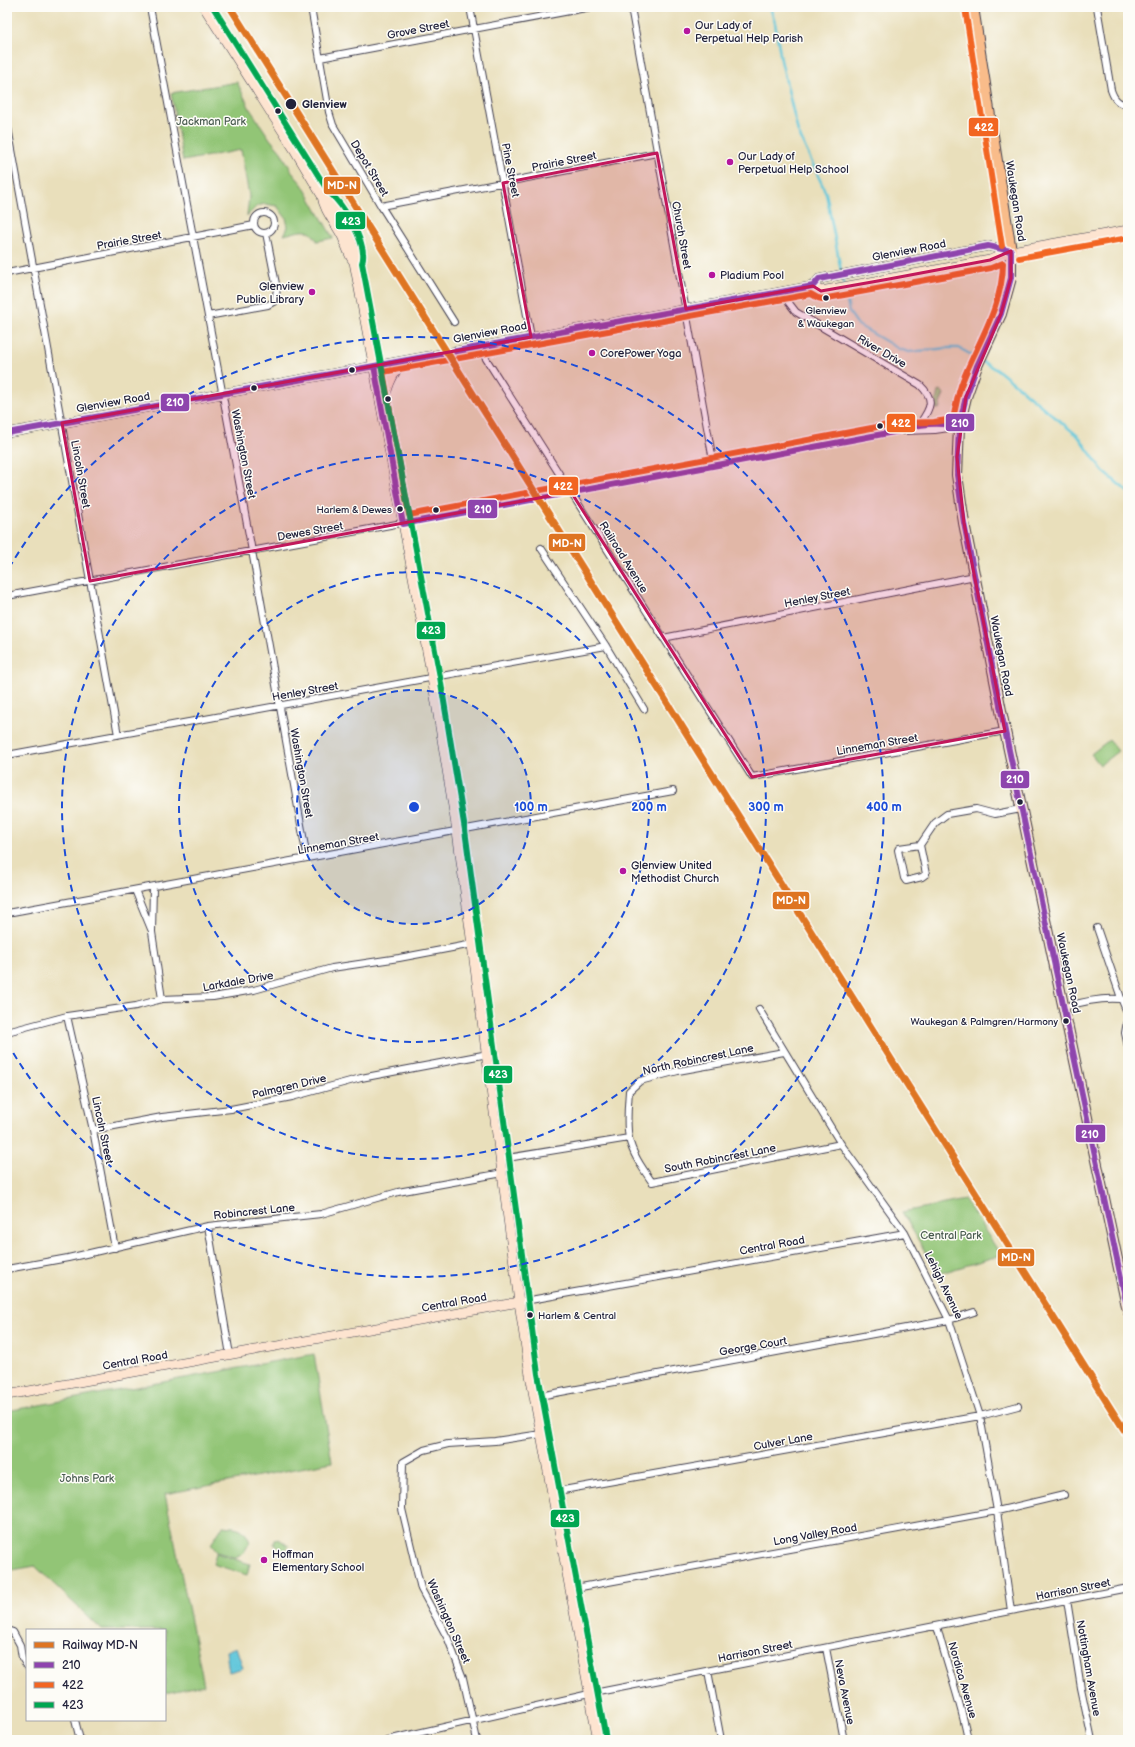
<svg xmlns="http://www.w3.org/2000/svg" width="1135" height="1747" font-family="'Balsamiq Sans',sans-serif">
<rect width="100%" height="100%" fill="#fdfcf7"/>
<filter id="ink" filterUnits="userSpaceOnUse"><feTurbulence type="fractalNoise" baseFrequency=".025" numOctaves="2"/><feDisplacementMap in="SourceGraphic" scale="8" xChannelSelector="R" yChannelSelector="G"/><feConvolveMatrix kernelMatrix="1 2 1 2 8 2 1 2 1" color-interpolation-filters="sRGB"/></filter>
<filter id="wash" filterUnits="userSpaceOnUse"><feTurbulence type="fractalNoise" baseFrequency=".012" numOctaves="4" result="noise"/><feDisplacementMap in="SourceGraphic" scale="16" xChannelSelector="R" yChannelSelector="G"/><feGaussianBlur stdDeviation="0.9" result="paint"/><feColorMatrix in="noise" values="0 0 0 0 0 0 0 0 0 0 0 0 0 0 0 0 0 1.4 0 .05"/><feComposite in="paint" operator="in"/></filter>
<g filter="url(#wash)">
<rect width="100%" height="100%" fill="#e9dfbb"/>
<path fill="#92c576" stroke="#5a7458" d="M237 82 250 109 270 139 281 152 294 175 302 184 333 238 317 241C309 225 298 232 284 235L288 227 286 218 277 206 265 204 257 206 247 216 249 196 241 150 183 161 171 93Z
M941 390 944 394 940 404 941 406 939 409H935L934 408 938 391Z
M1109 740 1118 751 1100 765 1091 754Z
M965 1200 1001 1255 938 1274 902 1212Z
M314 1354 332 1462 165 1494 204 1685 165 1693V1630H102L35 1566 7 1571V1411Z
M223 1526C239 1528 243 1526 250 1542L243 1554 236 1558 217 1552 211 1544Z
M279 1539 289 1546 284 1552 274 1544 275 1540Z
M216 1553 250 1564 247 1575 213 1564Z"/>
<path fill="#5ec6da" stroke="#40748a" d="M236 1647 243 1668 229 1672 226 1651Z"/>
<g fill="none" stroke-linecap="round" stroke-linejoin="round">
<path stroke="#5ec6da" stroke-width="2.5" d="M770 7 775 23 781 60 798 132 826 193 849 312 858 325 899 349 909 352 948 348H959L977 358
M981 361 999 371 1078 436 1103 471 1128 492"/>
</g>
</g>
<g filter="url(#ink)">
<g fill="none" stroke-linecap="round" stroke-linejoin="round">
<g stroke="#403e4e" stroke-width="8">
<path id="street" d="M150 7 252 551 307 858
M311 7 329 112 333 125 381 206 454 322
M470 7 531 337
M631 7 714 466
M1097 7 1111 90C1114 99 1118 104 1128 105
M320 58 591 7
M7 122 118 735
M381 206 657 153
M254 223a10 10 0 1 1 20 0a10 10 0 1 1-20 0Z
M7 273 254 225
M785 291 789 303 796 312 920 385C935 399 931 408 920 423
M208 316 268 305 275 301 277 289 266 233
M482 346 483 354 752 777 1005 731
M903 431 935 430 955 427
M541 548 606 646 644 709
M7 596 899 431C924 421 933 421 959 426
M663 638 975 576
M7 755 606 646
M920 845 926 874 922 877 906 881 904 878 898 850 899 848 920 845 935 823 947 814 976 809 995 814 1021 809
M153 887 152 932 162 999
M135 890 151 929
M7 913 673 791
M1097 928 1121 998 1126 1010 1128 1016 1125 1033 1128 1047
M1064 1007C1084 1001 1107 996 1128 1000
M759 1009 841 1144 905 1233 949 1320 980 1416 997 1511 1011 1611
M67 1016 93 1130 115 1248
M7 1032 67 1016 136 1006 162 999 213 997 254 990 332 968 399 958 473 944
M784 1052 678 1071 640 1081 629 1091C628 1106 626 1124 629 1138 632 1154 643 1169 652 1182L841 1144
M93 1130 162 1117 231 1109 292 1097 361 1078 488 1054
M501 1159 629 1138
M208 1226 230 1355
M7 1269 68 1258 208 1226 321 1214 398 1192 503 1173
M519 1302 905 1233
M534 1397 949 1320 974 1312
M552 1492 980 1416 1018 1406
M570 1589 997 1511 1064 1495
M1067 1600 1081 1688 1092 1740
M937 1626C946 1664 961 1701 968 1740
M7 1630 13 1632 20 1645 22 1658 27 1666
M826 1648 844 1740
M708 1671 721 1740
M75 1720 80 1740
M387 1740 589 1694 1128 1588
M477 1740 463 1678 448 1639 421 1589 402 1509 403 1462 424 1450 448 1444 495 1441 541 1434"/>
</g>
<g stroke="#403e4e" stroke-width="10">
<path id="secondary" d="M204 7 294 149 322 196 330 203 349 234 356 256 354 262 432 678 457 831 519 1302 530 1375 598 1740
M322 196C324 211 335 222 342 236 346 244 348 255 354 262
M813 286 821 291 990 260 1011 251 1128 230
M384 407C386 389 391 375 404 361
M7 433 813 286 819 279 988 246 1011 251
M7 1395 519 1302"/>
</g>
<g stroke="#403e4e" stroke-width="12">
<path id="primary" d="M973 7 1011 251V278L1001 314 977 366 966 397 959 426 957 475 964 523 1005 731 1128 1311"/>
</g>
<use href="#street" stroke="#fff" stroke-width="6"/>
<use href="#secondary" stroke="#fde4d0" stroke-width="9"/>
<use href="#primary" stroke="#f9bc8a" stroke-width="10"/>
<g stroke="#fdfcf7" stroke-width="9">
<path id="bus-1" d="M1011 251V278L1001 314 977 366 966 397 959 426 957 475 964 523 1005 731 1128 1311
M374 366 403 524 899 431C920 423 937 422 959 426
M7 433 813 286 819 279 988 246 1011 251"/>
</g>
<g stroke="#fdfcf7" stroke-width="9">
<path id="bus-2" d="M965 8 1002 246
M1019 258 1128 238
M1003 263C1003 305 978 342 963 380 958 392 956 406 953 419L934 422 898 423 409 515 383 372 811 294 818 298 822 299 991 268Z"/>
</g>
<g stroke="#fdfcf7" stroke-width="9">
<path id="bus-3" d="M213 7 328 191C342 203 369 244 362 263L440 677 465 830 538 1374 606 1739"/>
</g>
<use href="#bus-1" stroke="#8e44ad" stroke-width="6"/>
<use href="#bus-2" stroke="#f26522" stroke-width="6"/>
<use href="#bus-3" stroke="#00a651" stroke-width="6"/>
<g stroke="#fdfcf7" stroke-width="10">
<path id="rail-1" d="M230 7 1128 1436"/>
</g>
<use href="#rail-1" stroke="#de7422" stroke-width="7"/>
</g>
</g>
<path fill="#c2185b" fill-opacity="0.2" stroke="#c2185b" stroke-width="3" stroke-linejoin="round" d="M657 153 686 309 813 286 821 291 889 279 990 260 1011 251V278L1001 314 966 397 957 457 964 523 1005 731 752 777 571 492 90 581 62 423 531 337 503 183Z"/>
<circle cx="414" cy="807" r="117" fill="#1d4ed8" fill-opacity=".12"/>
<g fill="none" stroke="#1d4ed8" stroke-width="2" stroke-dasharray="7 5">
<circle cx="414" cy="807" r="117"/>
<circle cx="414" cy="807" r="235"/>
<circle cx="414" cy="807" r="352"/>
<path d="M9 568A470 470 0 1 1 9 1046"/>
</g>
<g fill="#b5179e" stroke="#fdfcf7" stroke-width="1.5">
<circle cx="687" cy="31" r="4"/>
<circle cx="730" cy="162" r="4"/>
<circle cx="712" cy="275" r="4"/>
<circle cx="312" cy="292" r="4"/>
<circle cx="592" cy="353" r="4"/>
<circle cx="623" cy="871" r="4"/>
<circle cx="264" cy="1560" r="4"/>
</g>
<g fill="#22223b" stroke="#fdfcf7" stroke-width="1.5">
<circle cx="291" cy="104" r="6"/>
<circle cx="278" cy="111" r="3.5"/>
<circle cx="826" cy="298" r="3.5"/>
<circle cx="352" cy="370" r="3.5"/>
<circle cx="254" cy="388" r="3.5"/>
<circle cx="388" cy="399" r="3.5"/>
<circle cx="880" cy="426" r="3.5"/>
<circle cx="400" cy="509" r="3.5"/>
<circle cx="436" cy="510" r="3.5"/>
<circle cx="1020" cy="802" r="3.5"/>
<circle cx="1066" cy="1021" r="3.5"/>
<circle cx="530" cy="1315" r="3.5"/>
</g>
<g text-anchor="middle" stroke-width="3" stroke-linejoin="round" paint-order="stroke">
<g font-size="10" fill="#22223b" stroke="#fdfcf7" text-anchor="end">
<text x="826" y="314" text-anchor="middle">Glenview<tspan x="826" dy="13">&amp; Waukegan</tspan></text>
<text x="392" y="513">Harlem &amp; Dewes</text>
<text x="1058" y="1025">Waukegan &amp; Palmgren/Harmony</text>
<text x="538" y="1319" text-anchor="start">Harlem &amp; Central</text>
</g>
<g font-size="11" fill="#22223b" stroke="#fdfcf7" text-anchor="start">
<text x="695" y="29">Our Lady of<tspan x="695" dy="13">Perpetual Help Parish</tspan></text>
<text x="738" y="160">Our Lady of<tspan x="738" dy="13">Perpetual Help School</tspan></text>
<text x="720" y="279">Pladium Pool</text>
<text x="304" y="290" text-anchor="end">Glenview<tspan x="304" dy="13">Public Library</tspan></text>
<text x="600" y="357">CorePower Yoga</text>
<text x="631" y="869">Glenview United<tspan x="631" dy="13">Methodist Church</tspan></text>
<text x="272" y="1558">Hoffman<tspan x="272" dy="13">Elementary School</tspan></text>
</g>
<g font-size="11" fill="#22223b" stroke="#fdfcf7">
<text transform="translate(418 29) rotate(-11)" y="4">Grove Street</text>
<text transform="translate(564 161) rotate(-11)" y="4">Prairie Street</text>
<text transform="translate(370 168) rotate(59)" y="4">Depot Street</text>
<text transform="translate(511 170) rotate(79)" y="4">Pine Street</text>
<text transform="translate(1016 201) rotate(81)" y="4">Waukegan Road</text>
<text transform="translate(682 235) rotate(80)" y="4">Church Street</text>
<text transform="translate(129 240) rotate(-10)" y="4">Prairie Street</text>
<text transform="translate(909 250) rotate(-11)" y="4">Glenview Road</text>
<text transform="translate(490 332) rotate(-11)" y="4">Glenview Road</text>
<text transform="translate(882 351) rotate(30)" y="4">River Drive</text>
<text transform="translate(113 402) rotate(-10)" y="4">Glenview Road</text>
<text transform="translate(244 454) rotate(79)" y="4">Washington Street</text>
<text transform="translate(81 474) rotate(80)" y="4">Lincoln Street</text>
<text transform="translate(310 531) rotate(-10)" y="4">Dewes Street</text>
<text transform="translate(624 557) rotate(58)" y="4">Railroad Avenue</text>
<text transform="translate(817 597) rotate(-11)" y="4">Henley Street</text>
<text transform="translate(1002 656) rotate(79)" y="4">Waukegan Road</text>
<text transform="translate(305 691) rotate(-10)" y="4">Henley Street</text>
<text transform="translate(877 744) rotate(-10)" y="4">Linneman Street</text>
<text transform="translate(302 773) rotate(80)" y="4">Washington Street</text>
<text transform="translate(338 843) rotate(-10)" y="4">Linneman Street</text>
<text transform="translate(1069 973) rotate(78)" y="4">Waukegan Road</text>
<text transform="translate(238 981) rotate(-10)" y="4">Larkdale Drive</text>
<text transform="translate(698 1059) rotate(-12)" y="4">North Robincrest Lane</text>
<text transform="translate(289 1086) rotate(-13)" y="4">Palmgren Drive</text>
<text transform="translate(103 1130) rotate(78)" y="4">Lincoln Street</text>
<text transform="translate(720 1158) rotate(-11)" y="4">South Robincrest Lane</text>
<text transform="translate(254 1211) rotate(-6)" y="4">Robincrest Lane</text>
<text transform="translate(772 1245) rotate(-10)" y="4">Central Road</text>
<text transform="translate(944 1285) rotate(64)" y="4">Lehigh Avenue</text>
<text transform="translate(454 1302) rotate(-10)" y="4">Central Road</text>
<text transform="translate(753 1346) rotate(-10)" y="4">George Court</text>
<text transform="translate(135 1360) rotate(-10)" y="4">Central Road</text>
<text transform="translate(783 1441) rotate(-10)" y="4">Culver Lane</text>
<text transform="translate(815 1534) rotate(-10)" y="4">Long Valley Road</text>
<text transform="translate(1073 1589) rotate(-11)" y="4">Harrison Street</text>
<text transform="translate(449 1621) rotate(66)" y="4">Washington Street</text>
<text transform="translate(755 1651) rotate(-11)" y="4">Harrison Street</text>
<text transform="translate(1089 1668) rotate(80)" y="4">Nottingham Avenue</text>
<text transform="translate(963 1680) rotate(74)" y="4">Nordica Avenue</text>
<text transform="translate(845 1692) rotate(79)" y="4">Neva Avenue</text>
</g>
<g font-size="11" font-weight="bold" fill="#22223b" stroke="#fdfcf7" text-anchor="start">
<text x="302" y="108">Glenview</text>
</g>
<g font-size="11" fill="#495b50" stroke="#fdfcf7">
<text x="211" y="125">Jackman Park</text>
<text x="951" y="1239">Central Park</text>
<text x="87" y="1482">Johns Park</text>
</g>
</g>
<circle cx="414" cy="807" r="6" fill="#1d4ed8" stroke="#fdfcf7" stroke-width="2"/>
<g font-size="12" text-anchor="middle" font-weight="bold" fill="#1d4ed8" stroke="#fdfcf7" stroke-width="3" stroke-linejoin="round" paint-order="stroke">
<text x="531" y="811">100 m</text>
<text x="649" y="811">200 m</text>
<text x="766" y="811">300 m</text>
<text x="884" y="811">400 m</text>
</g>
<g stroke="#fdfcf7" stroke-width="1.5">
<rect x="968" y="117" width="31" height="20" rx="4" fill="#f26522"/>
<rect x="323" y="176" width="38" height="19" rx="4" fill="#de7422"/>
<rect x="335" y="211" width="31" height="19" rx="4" fill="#00a651"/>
<rect x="160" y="393" width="30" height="19" rx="4" fill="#8e44ad"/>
<rect x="945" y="413" width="30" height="19" rx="4" fill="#8e44ad"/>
<rect x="886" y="413" width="30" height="20" rx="4" fill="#f26522"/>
<rect x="548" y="476" width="31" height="20" rx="4" fill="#f26522"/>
<rect x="467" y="499" width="31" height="20" rx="4" fill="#8e44ad"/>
<rect x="548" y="533" width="38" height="19" rx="4" fill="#de7422"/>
<rect x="416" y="621" width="30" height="19" rx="4" fill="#00a651"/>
<rect x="1000" y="770" width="30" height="19" rx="4" fill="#8e44ad"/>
<rect x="772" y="891" width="38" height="19" rx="4" fill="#de7422"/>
<rect x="483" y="1065" width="30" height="19" rx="4" fill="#00a651"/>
<rect x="1075" y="1124" width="31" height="19" rx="4" fill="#8e44ad"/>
<rect x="997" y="1248" width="38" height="19" rx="4" fill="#de7422"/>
<rect x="550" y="1509" width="30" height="19" rx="4" fill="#00a651"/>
</g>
<g font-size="11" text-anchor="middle" font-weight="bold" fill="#fff">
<text x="984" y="131">422</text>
<text x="342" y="189">MD-N</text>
<text x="351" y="225">423</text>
<text x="175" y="406">210</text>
<text x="960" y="427">210</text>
<text x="901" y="427">422</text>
<text x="563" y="490">422</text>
<text x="483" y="513">210</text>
<text x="567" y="547">MD-N</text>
<text x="431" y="634">423</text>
<text x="1015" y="783">210</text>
<text x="791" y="904">MD-N</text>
<text x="498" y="1078">423</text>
<text x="1090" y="1138">210</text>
<text x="1016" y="1261">MD-N</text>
<text x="565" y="1522">423</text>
</g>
<rect width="1135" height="1747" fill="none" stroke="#fdfcf7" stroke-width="24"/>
<rect x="26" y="1629" width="140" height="92" fill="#fdfcf7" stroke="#a5a5ac"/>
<rect x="34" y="1642" width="20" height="6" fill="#de7422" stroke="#a5a5ac"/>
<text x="62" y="1649" font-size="12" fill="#22223b">Railway MD-N</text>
<rect x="34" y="1662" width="20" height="6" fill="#8e44ad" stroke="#a5a5ac"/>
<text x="62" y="1669" font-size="12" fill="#22223b">210</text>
<rect x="34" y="1682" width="20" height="6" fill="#f26522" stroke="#a5a5ac"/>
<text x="62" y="1689" font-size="12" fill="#22223b">422</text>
<rect x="34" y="1702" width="20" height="6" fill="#00a651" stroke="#a5a5ac"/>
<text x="62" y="1709" font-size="12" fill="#22223b">423</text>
</svg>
